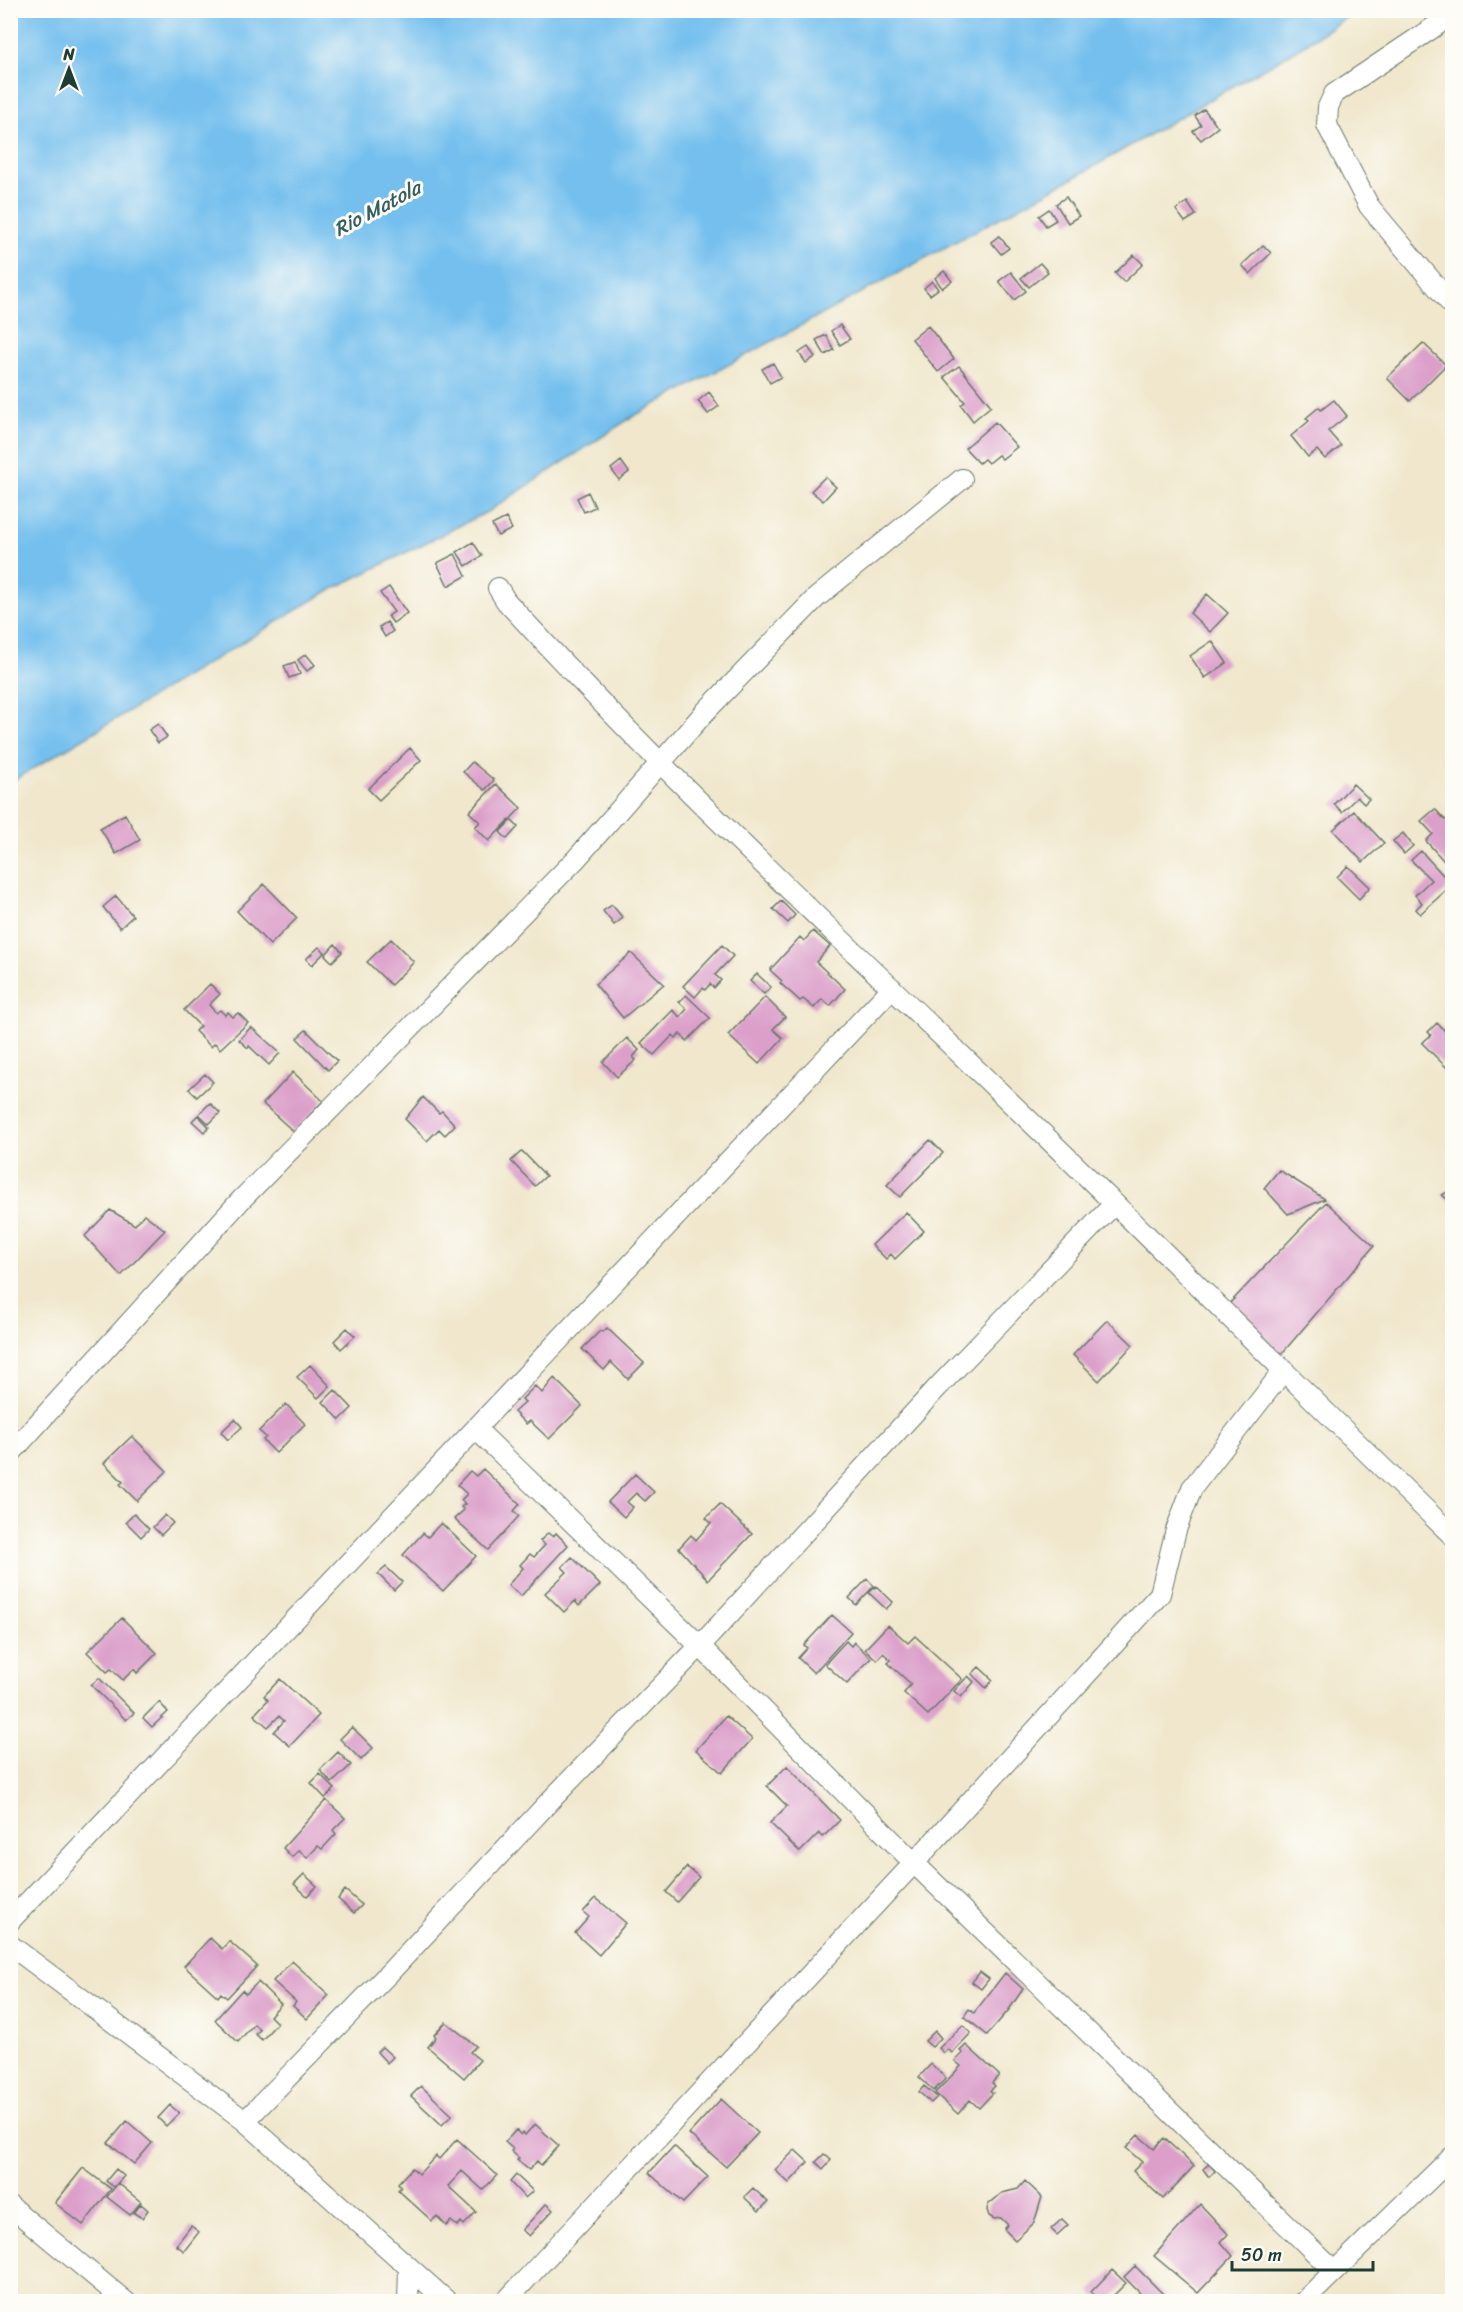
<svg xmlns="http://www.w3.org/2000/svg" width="1463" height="2312" font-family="Sriracha,sans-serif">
<rect width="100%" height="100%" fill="#fdfcf7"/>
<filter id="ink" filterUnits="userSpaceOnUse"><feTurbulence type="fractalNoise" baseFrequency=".0167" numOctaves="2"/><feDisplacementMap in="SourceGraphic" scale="12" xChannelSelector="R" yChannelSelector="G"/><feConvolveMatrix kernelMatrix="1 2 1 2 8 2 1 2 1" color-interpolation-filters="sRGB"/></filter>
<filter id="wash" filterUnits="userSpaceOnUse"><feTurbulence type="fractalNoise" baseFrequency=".008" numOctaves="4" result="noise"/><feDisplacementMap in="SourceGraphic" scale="24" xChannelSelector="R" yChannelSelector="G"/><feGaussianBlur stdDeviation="1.35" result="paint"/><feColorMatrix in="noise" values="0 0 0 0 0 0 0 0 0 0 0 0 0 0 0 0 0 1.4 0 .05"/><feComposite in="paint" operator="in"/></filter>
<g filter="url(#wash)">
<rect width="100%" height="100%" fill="#f0e7cc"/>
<path fill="#75bfee" stroke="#4a7e91" stroke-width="1.5" d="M11 10H1356V11L1301 47 1088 170 632 417 489 511 323 594 11 782Z"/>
<g id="blocks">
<path fill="#db9fca" d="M1204 109 1218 127 1201 140 1193 131 1201 125 1195 116Z
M1066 197 1079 216 1068 223 1056 204Z
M1187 202 1196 215 1185 222 1176 210Z
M1049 209 1056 220 1046 226 1039 216Z
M999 236 1009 248 1001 254 991 242Z
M1263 245 1271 253 1250 274 1242 265Z
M1134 255 1143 264 1124 282 1115 273Z
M1040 263 1048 272 1029 287 1021 278Z
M944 271 952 281 942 288 935 278Z
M1011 272 1026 291 1014 300 999 281Z
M932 281 938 289 930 295 924 288Z
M840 325 850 339 840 345 831 331Z
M928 326 954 359 938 372 912 339Z
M826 335 834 350 825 355 816 340Z
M1423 343 1446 365 1410 401 1387 378Z
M808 347 815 357 806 363 799 353Z
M773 363 781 377 770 383 762 369Z
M959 366 991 406 973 421 961 405 965 402 944 377Z
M709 392 719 406 708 414 698 401Z
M1334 400 1347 416 1328 431 1341 446 1325 459 1317 450 1308 457 1291 436 1309 421 1306 418 1319 407 1321 410Z
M995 422 1017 447 1002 459 998 455 988 463 984 459 979 463 965 448Z
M621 461 629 472 619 480 611 469Z
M825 477 836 487 823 501 811 491Z
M588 492 595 507 584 512 577 498Z
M506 518 512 529 498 536 492 525Z
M473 542 482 556 466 566 457 552Z
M455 554 466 576 448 586 437 563Z
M389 587 407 613 393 623 388 616 394 612 380 593Z
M1207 594 1228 613 1210 632 1190 613Z
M387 622 393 631 385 637 379 627Z
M1212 641 1227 663 1205 678 1190 656Z
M306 654 315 665 307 671 298 660Z
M295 662 300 674 289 678 284 666Z
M158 724 167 737 158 743 149 730Z
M410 748 421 760 379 800 368 789Z
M472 762 494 780 485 790 463 772Z
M496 784 521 808 489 841 475 827 480 822 469 812Z
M1353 784 1369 799 1364 804 1357 797 1342 812 1334 804Z
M1435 809 1445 820 1450 816 1452 819V870L1426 841 1433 834 1421 821Z
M1354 811 1384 843 1363 862 1333 830Z
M125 814 140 840 116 854 100 828Z
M511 820 518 827 507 839 500 832Z
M1403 833 1413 846 1404 854 1393 841Z
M1421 851 1452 885 1420 914 1416 909 1422 903 1415 895 1431 880 1411 860Z
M1348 866 1370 887 1359 899 1337 877Z
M264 884 297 918 270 945 237 911Z
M116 896 133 916 120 928 103 907Z
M781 901 795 915 788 923 773 909Z
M612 905 623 918 614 925 603 911Z
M813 931 830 946 816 962 845 989 830 1006 822 999 814 1008 803 999 800 1001 780 983 782 981 770 970 800 937 804 941Z
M391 939 414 962 391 985 367 962Z
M335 944 342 952 332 962 325 955Z
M722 945 733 956 715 975 721 980 714 988 710 984 705 990 703 988 695 997 683 986Z
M319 947 325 952 312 965 306 959Z
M631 953 664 984 623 1018 595 984Z
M757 974 771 987 764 994 750 981Z
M210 984 220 994 209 1005 216 1013 220 1010 225 1015 228 1012 233 1017 238 1013 248 1023 220 1049 215 1043 211 1047 195 1031 200 1026 184 1010Z
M686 995 710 1018 687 1041 680 1034 676 1038 673 1035 654 1055 641 1043 673 1010 680 1017 687 1009 679 1002Z
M765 997 785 1017 773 1029 783 1038 759 1064 728 1035Z
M1452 1005V1023L1449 1019 1452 1016 1446 1011Z
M1437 1023 1452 1038V1060L1446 1067 1422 1043 1431 1035 1428 1032Z
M251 1027 280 1053 269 1065 249 1046 248 1048 239 1040Z
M306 1030 337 1061 328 1070 297 1038Z
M627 1038 639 1050 633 1057 636 1060 617 1077 603 1062Z
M293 1072 323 1101 294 1132 263 1104Z
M205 1074 213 1082 197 1097 189 1089Z
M423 1097 439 1113 442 1111 455 1125 445 1135 439 1129 427 1141 405 1119Z
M210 1103 220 1113 209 1124 199 1114Z
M198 1115 209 1127 204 1132 192 1121Z
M930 1140 943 1153 900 1197 887 1185Z
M522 1151 546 1176 535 1186 511 1161Z
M1279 1170 1325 1199 1288 1214 1264 1188Z
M1452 1189V1203L1442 1195Z
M1326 1202 1374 1246 1279 1357 1229 1304Z
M110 1210 135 1225 144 1214 165 1230 121 1276 85 1236Z
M906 1212 924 1231 895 1259 891 1254 886 1259 872 1245Z
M1107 1320 1133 1345 1099 1381 1073 1355Z
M347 1328 355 1336 341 1349 334 1341Z
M607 1328 644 1363 628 1379 611 1362 604 1370 582 1349 601 1330 603 1332Z
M310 1365 330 1386 318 1398 297 1377Z
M554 1378 582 1406 549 1439 530 1421 526 1424 514 1412 525 1402 522 1399 535 1386 542 1393Z
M335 1390 352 1408 340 1420 323 1402Z
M286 1404 305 1424 276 1453 263 1440 266 1437 259 1431Z
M235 1419 242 1427 228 1440 221 1432Z
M132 1436 167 1471 137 1501 120 1484 123 1482 104 1463Z
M483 1469 520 1504 514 1511 519 1516 488 1550 454 1519 464 1510 461 1507 465 1504 461 1500 467 1494 457 1485 470 1471 476 1476Z
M635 1474 654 1492 645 1501 636 1493 627 1502 633 1507 624 1517 608 1502Z
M720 1504 752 1534 708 1580 679 1548 691 1535 696 1540 711 1523 706 1518Z
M134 1514 149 1529 141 1537 126 1522Z
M165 1515 173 1523 161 1535 153 1527Z
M441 1523 476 1556 443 1591 403 1555 423 1533 428 1537Z
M548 1533 553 1537 556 1533 568 1545 521 1596 508 1585 523 1568 520 1565 530 1554 534 1557 545 1545 540 1541Z
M572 1557 600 1585 579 1606 575 1601 564 1612 545 1593 567 1572 562 1567Z
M386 1567 402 1582 394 1590 378 1574Z
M867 1579 874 1586 856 1605 849 1598Z
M876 1586 893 1602 886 1609 869 1593Z
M832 1615 851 1632 814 1673 798 1658 807 1648 804 1645Z
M122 1618 157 1653 137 1673 134 1669 123 1680 111 1669 107 1672 87 1652Z
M888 1625 908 1643 915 1636 962 1679 928 1715 904 1693 911 1684 888 1663 891 1660 883 1653 877 1660 865 1649Z
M846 1641 851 1646 854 1642 871 1658 847 1684 825 1664Z
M979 1667 993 1680 986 1688 972 1674Z
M968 1676 974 1682 961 1697 954 1691Z
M99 1678 134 1713 126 1720 91 1685Z
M280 1679 319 1715 290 1746 274 1732 284 1721 279 1716 268 1727 254 1715 268 1700 264 1696Z
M159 1702 168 1712 152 1727 143 1718Z
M726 1716 752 1739 722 1773 696 1750Z
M352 1727 373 1748 361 1760 340 1739Z
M338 1752 351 1765 332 1783 320 1770Z
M787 1766 840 1820 823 1837 819 1833 800 1852 770 1823 787 1806 767 1786Z
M320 1774 335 1789 325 1798 311 1783Z
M326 1800 345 1818 333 1830 336 1834 322 1849 318 1846 307 1858 299 1850 292 1857 283 1848Z
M687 1867 699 1877 677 1902 666 1892Z
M304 1874 317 1886 307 1896 294 1884Z
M345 1890 362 1905 354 1913 338 1899Z
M596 1898 626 1923 599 1955 575 1933 589 1917 583 1912Z
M210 1938 222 1949 229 1941 257 1966 227 1998 221 1993 218 1997 184 1966Z
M292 1961 329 1995 307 2019 293 2006 296 2002 273 1981Z
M980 1972 989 1979 981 1989 972 1982Z
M1005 1973 1023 1989 1008 2011 987 2035 964 2016 969 2009 974 2013Z
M258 1982 281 2004 270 2016 277 2023 262 2040 255 2034 260 2030 254 2024 238 2042 215 2020 242 1990 246 1994Z
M446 2022 476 2046 470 2052 480 2060 464 2078 428 2047 436 2037 434 2035Z
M963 2025 971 2033 952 2053 948 2049 944 2053 939 2048Z
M935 2031 941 2038 932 2047 925 2041Z
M966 2045 999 2075 992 2083 995 2086 990 2091 993 2093 979 2108 970 2100 958 2114 935 2093 961 2066 955 2061 963 2053 960 2051Z
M382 2047 393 2057 387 2063 377 2052Z
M931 2064 946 2078 934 2091 919 2077Z
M421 2086 452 2115 442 2125 411 2096Z
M924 2086 937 2097 931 2103 919 2092Z
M721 2099 758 2133 726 2167 689 2134Z
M170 2105 179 2113 166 2126 158 2118Z
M127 2121 152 2143 134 2164 108 2143Z
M535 2124 559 2146 541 2165 537 2161 529 2170 517 2160 519 2158 511 2151 513 2149 505 2142 516 2130 521 2135 523 2132 525 2135Z
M1138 2135 1154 2149 1164 2138 1194 2166 1163 2199 1133 2171 1142 2162 1126 2148Z
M457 2139 497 2175 483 2190 462 2171 448 2186 476 2212 464 2225 461 2222 457 2226 451 2221 446 2226 437 2216 432 2221 398 2190 401 2187 398 2183 412 2168 419 2174 436 2156 439 2159Z
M674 2146 708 2177 683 2203 649 2173Z
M795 2150 808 2162 789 2183 775 2170Z
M824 2154 831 2160 823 2169 816 2162Z
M1209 2164 1215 2171 1209 2177 1203 2169Z
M83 2168 111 2189 83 2225 55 2203Z
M116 2169 124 2176 114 2187 106 2181Z
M516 2175 533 2191 525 2198 510 2182Z
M1025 2181 1042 2197 1034 2223 1015 2240 1004 2229 1008 2225 1001 2218 994 2219 989 2216 987 2210 988 2205 1002 2193 1018 2189Z
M118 2183 141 2202 130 2215 107 2197Z
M753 2188 768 2202 759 2211 744 2197Z
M141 2204 148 2210 142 2218 134 2213Z
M546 2204 553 2210 529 2236 522 2230Z
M1200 2204 1228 2234 1221 2242 1233 2256 1198 2293 1154 2256Z
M1062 2219 1068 2225 1057 2235 1051 2229Z
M191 2226 199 2232 184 2251 176 2245Z
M1135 2266 1171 2302H1149L1124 2277Z
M1112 2270 1126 2283 1107 2302H1101L1091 2292Z"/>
</g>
</g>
<g filter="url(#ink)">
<use href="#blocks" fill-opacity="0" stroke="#687869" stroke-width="1.5"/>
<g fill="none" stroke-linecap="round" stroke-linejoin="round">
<g stroke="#687869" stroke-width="22">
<path id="minor" d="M1452 15 1334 94 1328 107 1327 125 1369 206 1452 305
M498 588 506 601C666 777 842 939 1013 1105 1161 1247 1304 1393 1452 1535
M476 1429 700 1646 914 1863 1334 2271
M10 1454 240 1201 577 858 705 712 816 598 962 479
M10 1921 892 988
M10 1945 245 2121 448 2302
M245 2121 391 1971 547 1804 700 1646 936 1389 1114 1204
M10 2206 126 2302
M408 2302 409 2267
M505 2302 914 1863 1160 1594 1176 1530 1192 1488 1284 1370
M1303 2302 1452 2157"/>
</g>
<use href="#minor" stroke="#fff" stroke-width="20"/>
</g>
</g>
<g text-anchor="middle" stroke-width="6" stroke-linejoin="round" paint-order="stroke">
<g font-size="20" font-style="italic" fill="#345e62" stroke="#fdfcf7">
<text transform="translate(377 208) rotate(-28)" y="7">Rio Matola</text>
</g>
</g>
<rect width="1463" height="2312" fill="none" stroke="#fdfcf7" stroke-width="36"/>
<g transform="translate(69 69)" stroke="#fdfcf7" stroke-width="4.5" paint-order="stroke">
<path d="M0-4.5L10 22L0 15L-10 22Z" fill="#1f3d34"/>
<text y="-9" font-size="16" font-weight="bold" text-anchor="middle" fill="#1f3d34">N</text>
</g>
<path d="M1232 2261v9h141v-9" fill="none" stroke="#1f3d34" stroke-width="3"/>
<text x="1241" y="2261" font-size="18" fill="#1f3d34" stroke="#fdfcf7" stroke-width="4.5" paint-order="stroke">50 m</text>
</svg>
